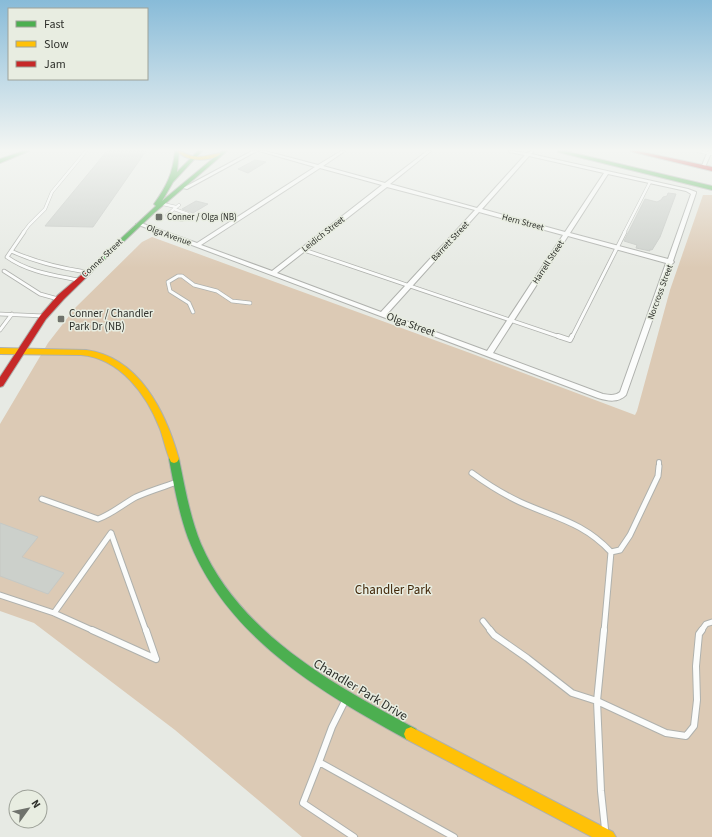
<svg xmlns="http://www.w3.org/2000/svg" width="712" height="837" font-family="'Source Sans 3',sans-serif">
<rect width="100%" height="100%" fill="#e7eae4"/>
<path fill="#dccab5" d="M703 195H712V837H302L175 730 34 623 0 611V424L48 343 76 307 142 242 152 237 470 353 635 415 637 411 670 290Z"/>
<path fill="#ccd0cb" stroke="#c5c8c4" d="M107 151H146L93 227 45 226Z
M255 160 266 162 248 173 238 169Z
M668 193 676 194 660 237 652 250 650 249V251L636 248 637 245 624 241 645 199 657 202 661 200 663 197 667 196Z
M196 201 208 204 193 213 182 209Z
M0 523 38 537 22 557 64 573 48 594 0 576Z"/>
<g fill="none" stroke-linecap="round" stroke-linejoin="round">
<g stroke="#afb1ad" stroke-width="3.5">
<path id="lane-far4" d="M698 151 712 154
M163 204 176 207
M174 209 188 214 182 220 167 215Z
M174 209 179 205
M23 233 29 225 45 209 52 192 86 151
M624 233 650 182"/>
</g>
<g stroke="#afb1ad" stroke-width="4.5">
<path id="lane-far3" d="M24 232 7 257C28 272 53 275 78 280
M304 250 560 337
M11 251C35 262 60 268 86 272
M4 271 40 294 58 299
M193 312 189 303 170 291 168 282 178 276H182L194 285 217 291 232 301 250 303
M0 314 44 316
M0 330 12 314
M572 337 625 232"/>
</g>
<g stroke="#afb1ad" stroke-width="6">
<path id="lane-far2" d="M558 336 570 340 572 336
M659 467V462"/>
</g>
<g stroke="#afb1ad" stroke-width="7">
<path id="lane-far1" d="M472 473C487 484 503 494 520 502 555 518 583 522 611 552L604 631
M42 499 98 519C112 514 123 504 136 497 149 491 163 487 177 482
M111 533 146 631
M611 552 620 550 630 535 658 476 659 466
M0 595 54 613 94 631
M54 613 111 533
M483 621 491 631
M701 631 706 624 712 622"/>
</g>
<g stroke="#afb1ad" stroke-width="8">
<path id="lane" d="M92 630 156 659
M146 630 156 659
M490 630 494 635 527 658 572 693 597 701 666 733 686 736 694 726 697 700 696 666 699 634 702 630
M604 630 597 701 601 791 605 829
M345 701 332 727 319 762 454 837
M319 762 303 803 354 837"/>
</g>
<g stroke="#afb1ad" stroke-width="2">
<path id="street" d="M252 151H257L187 189 183 188Z
M259 151H265L318 165 341 151H345L323 166 385 183 427 151H431L390 184 477 208 525 155 509 152V151L527 153 531 151 533 152 531 154 688 189 696 192V193L673 261 674 262 672 264 626 395C618 403 608 401 598 398L136 224 141 223 197 243 315 167ZM529 156 604 173 565 232 482 209ZM320 168 382 185 272 271 201 245ZM608 174 686 191 691 194 668 259 570 233ZM387 187 475 210 381 312 277 273ZM479 212 563 235 487 351 387 314ZM568 236 666 263 620 392C615 396 609 395 603 394L493 353Z
M708 151H712L705 167 701 168Z"/>
</g>
<g stroke="#afb1ad" stroke-width="2">
<path id="fast" d="M23 151H29L0 163V159Z
M175 151H179L177 172 198 151H202L173 182 162 201 222 151H227L154 213 103 261H99V259L156 206 154 204C167 186 173 173 175 151Z
M558 151H565L712 186V190L558 152Z
M174 455 177 456 179 459C185 488 190 517 201 544 240 634 334 685 416 729L418 734 416 739 411 741 406 739C319 691 225 636 188 538 179 513 174 486 169 459L171 456Z"/>
</g>
<g stroke="#afb1ad" stroke-width="2">
<path id="slow" d="M177 151C182 151 184 153 189 155 199 159 209 155 219 153L221 154C210 162 186 162 177 151Z
M0 348 86 350C139 357 166 412 179 459L177 462 174 463 171 462C166 452 164 440 160 429 147 395 120 358 81 355L0 354Z
M411 727 613 832 616 837H592L406 739 404 734 406 729Z"/>
</g>
<g stroke="#afb1ad" stroke-width="2">
<path id="jam" d="M631 151H638L712 167V171L633 152Z
M101 258 104 260 103 261 64 299 46 319 3 386 0 387V377L40 316 58 295Z"/>
</g>
<use href="#lane-far4" stroke="#fbfcfb" stroke-width="2.5"/>
<use href="#lane-far3" stroke="#fbfcfb" stroke-width="3"/>
<use href="#lane-far2" stroke="#fbfcfb" stroke-width="4"/>
<use href="#lane-far1" stroke="#fbfcfb" stroke-width="5"/>
<use href="#lane" stroke="#fbfcfb" stroke-width="6"/>
<use href="#street" fill="#fbfcfb" fill-rule="evenodd"/>
<use href="#fast" fill="#4caf50" fill-rule="evenodd"/>
<use href="#slow" fill="#ffc107" fill-rule="evenodd"/>
<use href="#jam" fill="#c62828" fill-rule="evenodd"/>
</g>
<linearGradient id="sky" x2="0" y2="1"><stop stop-color="#88bbd8"/><stop offset="0.56" stop-color="#f4f6f3"/><stop offset="1" stop-color="#f4f6f3" stop-opacity="0"/></linearGradient>
<rect width="712" height="268" fill="url(#sky)"/>
<g fill="#6f726c" stroke="#e8ede1" stroke-width="1.5">
<rect x="155" y="213" width="8" height="8" rx="2"/>
<rect x="57" y="315" width="8" height="8" rx="2"/>
</g>
<g text-anchor="middle" stroke-width="3" stroke-linejoin="round" paint-order="stroke">
<g font-size="9" fill="#2f312c" stroke="#e8ede1" text-anchor="start">
<text x="167" y="220">Conner / Olga (NB)</text>
</g>
<g font-size="9" fill="#2f312c" stroke="#e8ede1">
<text transform="translate(523 222) rotate(15)" y="3">Hern Street</text>
<text transform="translate(323 234) rotate(-38)" y="3">Leidich Street</text>
<text transform="translate(169 235) rotate(20)" y="3">Olga Avenue</text>
<text transform="translate(450 241) rotate(-47)" y="3">Barrett Street</text>
<text transform="translate(102 258) rotate(-43)" y="3">Conner Street</text>
<text transform="translate(548 262) rotate(-57)" y="3">Harrell Street</text>
<text transform="translate(660 292) rotate(-70)" y="3">Norcross Street</text>
</g>
<g font-size="11" fill="#2f312c" stroke="#e8ede1" text-anchor="start">
<text x="69" y="317">Conner / Chandler<tspan x="69" dy="13">Park Dr (NB)</tspan></text>
</g>
<g font-size="11" fill="#2f312c" stroke="#e8ede1">
<text transform="translate(411 324) rotate(20)" y="4">Olga Street</text>
</g>
<g font-size="13" fill="#422709" stroke="#e8ede1">
<text x="393" y="594">Chandler Park</text>
</g>
<g font-size="13" fill="#2f312c" stroke="#e8ede1">
<text transform="translate(361 689) rotate(31)" y="5">Chandler Park Drive</text>
</g>
</g>
<rect x="8" y="8" width="140" height="72" fill="#e8ede1" stroke="#9ea299"/>
<rect x="16" y="21" width="20" height="6" fill="#4caf50" stroke="#9ea299"/>
<text x="44" y="28" font-size="12" fill="#2f312c">Fast</text>
<rect x="16" y="41" width="20" height="6" fill="#ffc107" stroke="#9ea299"/>
<text x="44" y="48" font-size="12" fill="#2f312c">Slow</text>
<rect x="16" y="61" width="20" height="6" fill="#c62828" stroke="#9ea299"/>
<text x="44" y="68" font-size="12" fill="#2f312c">Jam</text>
<g transform="translate(28 809) rotate(57)"><circle r="19" fill="#e8ede1" stroke="#9ea299"/>
<path d="M0-3L7 15L0 10L-7 15Z" fill="#6f726c"/>
<text y="-6" font-size="11" font-weight="bold" text-anchor="middle" fill="#2f312c">N</text>
</g>
</svg>
